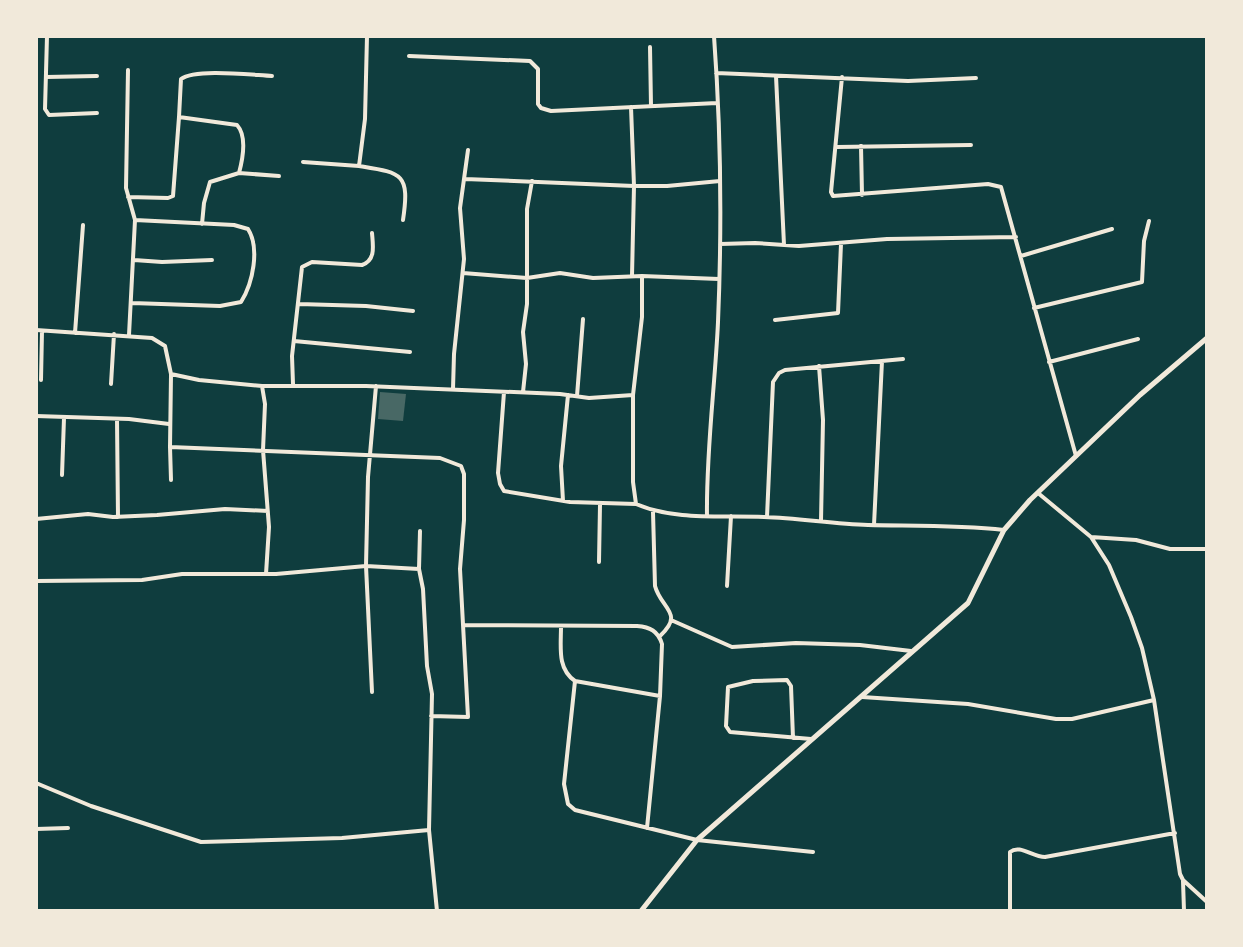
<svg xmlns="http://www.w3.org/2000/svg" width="1243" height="947" font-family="'Asap Condensed',sans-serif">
<rect width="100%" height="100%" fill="#0f3d3e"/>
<path fill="#486865" d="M380 392 406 394 403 421 378 419Z"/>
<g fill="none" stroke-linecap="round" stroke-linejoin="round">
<path stroke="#f1e9da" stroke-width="4" d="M47 36 45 109 49 115 97 113
M367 36 365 119 359 166C402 173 410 173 403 220
M650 47 651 106
M409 56 530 61 538 69V104L541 108 551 111 717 103
M128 70 126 188 135 220 129 335
M716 73 908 81 976 78
M776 76 784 245
M46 77 97 76
M842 77 831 192 833 196 988 184 1001 187 1076 456
M631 107 634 186H667L720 181
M861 146 862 195
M837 147 971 145
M303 162 359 166
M239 173 279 176
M465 179 634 186 632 276
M128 197 168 198 173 196 179 117
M202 224 204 203 210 182 239 173C243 158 247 136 237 125L179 117 181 79C195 68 252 75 272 76
M720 244 755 243 799 246 887 239 1016 237
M1021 256 1112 229
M134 260 162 262 212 260
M463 273 527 278 560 273 593 278 642 276 719 279
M132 303 220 306 241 302C253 283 260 248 248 229L234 225 135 220
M299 304 366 306 413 311
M1034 308 1142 282 1144 241 1149 221
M775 320 838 313 841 244
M36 330 152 338 165 346 171 374 199 380 262 386H366L560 394 589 398 633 395V482L636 504C676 521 721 515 764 517 799 518 833 524 868 525 914 526 959 525 1004 530
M75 333 83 225
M294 341 410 352
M1049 362 1138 339
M819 366 823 420 821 521
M171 375 170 447 440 458 461 466 464 474V520L460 569 468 717 431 716
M41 380 42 331
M111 384 114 334
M293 384 292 356 302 267 312 262 362 265C376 260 373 246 372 233
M262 386 265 404 263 450 269 527 266 574
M453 389 454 354 464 259 460 208 468 150
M504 392 498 473 500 484 504 491 570 502 636 504
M523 392 526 364 523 332 527 304V209L532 181
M633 395 642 317V276
M577 396 583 319
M36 416 129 419 169 424
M117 419 118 517
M170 447 171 480
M62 475 64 418
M1038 493 1091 537 1109 565 1131 617 1142 648 1154 700 1180 874 1183 880 1207 902
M563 501 561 466 568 395
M653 512 655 586C661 609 685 613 660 636
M707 516C706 451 715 387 718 322 722 227 721 131 714 36
M767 517 773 382 779 373 785 370 903 359
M36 519 88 514 113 517 157 515 225 509 268 511
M874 525 882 361
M1091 537 1136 540 1170 549H1207
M599 562 600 505
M419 569 420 531
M36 581 142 580 182 574H276L366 566 419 569 423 589 427 666 432 694 429 830 437 911
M727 586 731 516
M671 620 732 647 796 643 860 645 911 651
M464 625 637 626C650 627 658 631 662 644L660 696 647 828
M561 627C561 647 557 669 575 681L660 696
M575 681 564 784 568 804 575 810 697 840 813 852
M372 692 366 566 368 477 376 386
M862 697 968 704 1056 719H1072L1154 700
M793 738 791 686 787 680 753 681 728 687 726 726 730 732 811 739
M36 783 91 806 201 842 342 838 429 830
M36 829 68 828
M1183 881 1184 911
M1010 911V852C1020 844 1032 857 1045 857L1175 833"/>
<path stroke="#f1e9da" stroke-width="5" d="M641 911 697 840 968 603 1004 530 1030 500 1140 395 1207 338"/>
</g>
<rect width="1243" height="947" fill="none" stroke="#f1e9da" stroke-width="76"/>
</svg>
